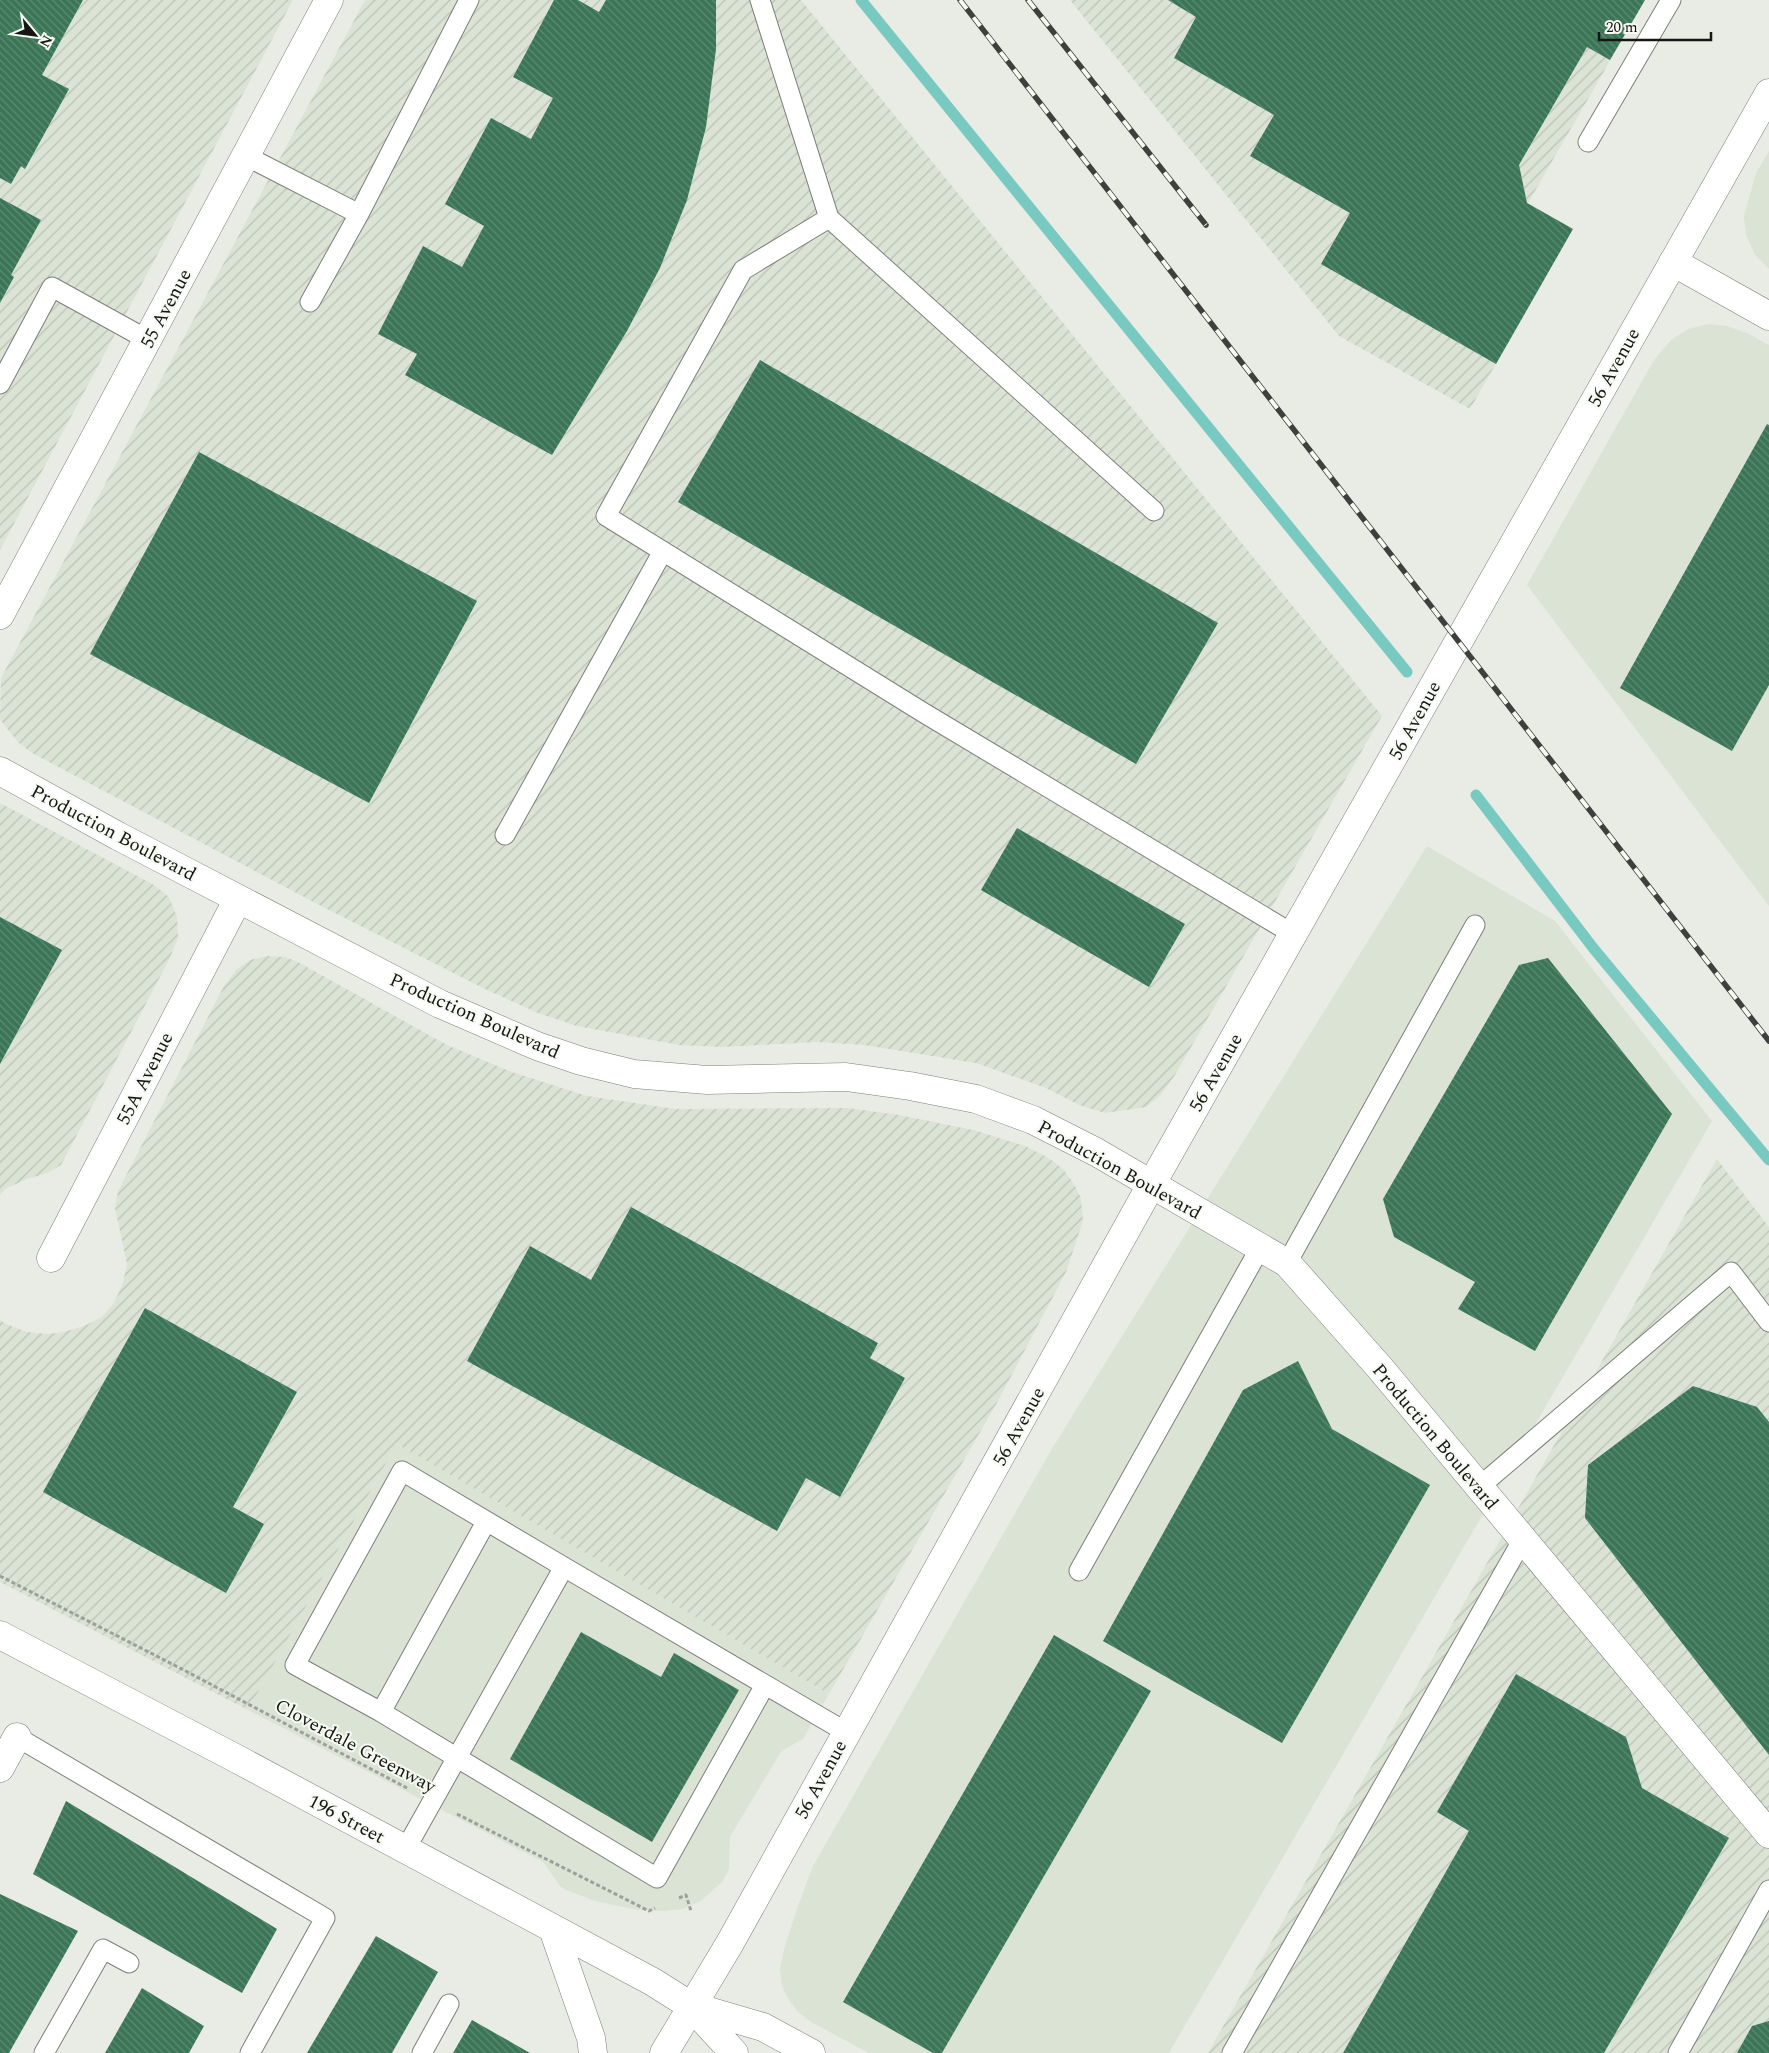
<svg xmlns="http://www.w3.org/2000/svg" width="1769" height="2053" font-family="Spectral,serif">
<defs>
<pattern id="industrial-furrows" width="10" height="10" patternUnits="userSpaceOnUse" patternTransform="scale(1.25)"><rect width="10" height="10" fill="#dbe3d5"/><path d="M-1 1l2-2M0 10L10 0M9 11l2-2" fill="none" stroke="#bbc2b6"/></pattern>
<pattern id="building-back-hatch" width="6" height="6" patternUnits="userSpaceOnUse" patternTransform="scale(1.25)"><rect width="6" height="6" fill="#3a7656"/><path d="M-1 5l2 2M0 0l6 6M5-1l2 2" fill="none" stroke="#608a74"/></pattern>
</defs>
<rect width="100%" height="100%" fill="#e8ece5"/>
<path fill="#dbe3d5" d="M1769 151V269L1755 255 1746 235 1744 216 1756 173Z
M1709 324 1727 326 1747 333 1769 345V906L1527 585 1654 360 1671 340 1688 329Z
M1427 846 1555 921 1712 1121 1169 2053H869L811 2022 798 2012 789 2000 782 1986 780 1969 784 1949 798 1906 813 1866 1053 1447Z
M397 1444 829 1694 803 1739 783 1750 779 1755 730 1837 729 1869 722 1882 701 1901 683 1909 663 1911 637 1910 595 1901 566 1890 560 1886 543 1862 248 1710Z"/>
<path fill="url(#industrial-furrows)" d="M0 0H293L0 550Z
M365 0H801L1382 716 1175 1075 1159 1097 1146 1107 1105 1113 1079 1105 1046 1088 976 1063 864 1045 817 1042 722 1047 679 1045 577 1026 538 1013 487 990 323 907 32 753 18 742 5 726 0 719 1 678Z
M1070 0H1645L1528 203 1573 229 1470 409 1339 336Z
M0 803 154 885 169 897 177 917 178 938 169 960 61 1165 47 1173 27 1179 5 1189 0 1195Z
M267 956 285 957 298 962 447 1045 512 1072 587 1096 675 1109 848 1108 899 1115 973 1130 1025 1146 1047 1157 1063 1169 1074 1184 1081 1198 1083 1221 1066 1272 998 1401 829 1694 397 1444 248 1710 0 1582V1320L6 1324 27 1332 47 1334 64 1332 84 1326 102 1317 114 1303 123 1283 127 1264 115 1208 118 1191 224 986 237 969 250 960Z
M1717 1159 1769 1227V2053H1208Z"/>
<g fill="none" stroke-linecap="round" stroke-linejoin="round">
<path stroke="#78c9c0" stroke-width="11" d="M861 0 1407 672
M1476 795 1594 949 1769 1160"/>
</g>
<path fill="url(#building-back-hatch)" d="M0 0H83L42 75 69 89 25 169 21 166 11 184 0 178Z
M554 0H578L599 12 606 0H716V49L706 127 687 200 660 268 627 331 552 455 405 375 417 354 378 334 423 246 462 267 484 226 445 204 491 118 531 139 553 98 513 77Z
M1168 0H1645L1610 60 1587 47 1519 165 1527 203 1573 229 1496 364 1321 264 1350 213 1250 156 1274 115 1174 58 1196 17Z
M0 198 41 220 11 275 14 277 0 303Z
M760 360 1218 623 1136 764 678 502Z
M1767 424 1769 425V685L1732 751 1620 688Z
M199 452 477 601 369 803 90 654Z
M1017 828 1185 924 1149 987 981 890Z
M0 917 62 950 0 1064Z
M1548 958 1672 1114 1535 1351 1458 1309 1475 1282 1394 1237 1383 1199 1519 965Z
M631 1207 878 1343 870 1358 905 1378 840 1497 806 1478 777 1531 467 1361 530 1246 591 1280Z
M145 1308 297 1392 233 1507 264 1524 226 1593 43 1492Z
M1298 1361 1332 1429 1430 1485 1282 1743 1103 1641 1243 1390Z
M1693 1386 1757 1407 1769 1422V1755L1585 1518 1588 1465Z
M581 1632 661 1677 674 1653 739 1690 652 1842 510 1759Z
M1054 1635 1151 1691 942 2053H933L843 2002Z
M1516 1674 1626 1737 1642 1788 1729 1838 1604 2053H1343L1469 1831 1437 1812Z
M66 1801 277 1929 242 1993 33 1874Z
M0 1894 78 1931 9 2053H0Z
M376 1936 438 1972 392 2053H307Z
M142 1988 204 2026 189 2053H105Z
M472 2020 530 2053H453Z
M1769 2021V2053H1737L1752 2026Z"/>
<g fill="none" stroke-linecap="round" stroke-linejoin="round">
<g stroke="#7d8079" stroke-width="21">
<path id="lane" d="M760 0 829 218
M1588 142 1671 0
M246 156 359 214 469 0
M310 302 359 214
M0 384 52 287 148 340
M1154 511 829 218 743 270 606 516 924 713 1293 934
M505 835 663 551
M1287 1263 1475 925
M1479 1487 1731 1272 1769 1322
M564 1567 402 1471 295 1665 381 1712 657 1878 765 1685
M1079 1571 1260 1248
M381 1712 486 1522
M17 1737 325 1918 250 2053
M405 1850 564 1567 846 1732
M44 2053 103 1949 129 1963
M422 2053 449 2004
M1232 2053 1523 1539
M1678 2053 1769 1890"/>
</g>
<g stroke="#7d8079" stroke-width="29">
<path id="street" d="M1673 262 1769 316
M0 615 329 0
M0 771 118 836 440 1004 537 1046 581 1061 634 1074 707 1080 846 1077 910 1086 976 1099 1033 1120 1096 1152 1287 1263 1380 1368 1769 1834
M51 1258 238 899
M0 1768 17 1737"/>
</g>
<g stroke="#7d8079" stroke-width="29">
<path id="secondary" d="M0 1635 239 1760 653 1982 691 2006 734 2053
M553 1929 591 2038 593 2053
M691 2006 763 2027 811 2053
M664 2053 730 1943 1151 1185 1769 93"/>
</g>
<path stroke="#9d9f9a" stroke-width="3" stroke-dasharray="4 2.5" stroke-linecap="butt" d="M0 1576 178 1667 407 1788
M457 1814 649 1911 655 1908
M679 1898 686 1895 691 1911"/>
<use href="#lane" stroke="#fff" stroke-width="19"/>
<use href="#street" stroke="#fff" stroke-width="28"/>
<use href="#secondary" stroke="#fff" stroke-width="28"/>
<g stroke="#3e403d" stroke-width="5.5">
<path id="rail" d="M960 0 1769 1041
M1028 0 1206 225"/>
</g>
<use href="#rail" stroke="#f6faf2" stroke-width="4" stroke-dasharray="11" stroke-linecap="butt"/>
</g>
<g text-anchor="middle" stroke-width="4" stroke-linejoin="round" paint-order="stroke">
<g font-size="19" fill="#161715" stroke="#f6faf2">
<text transform="translate(165 308) rotate(-62)" y="7">55 Avenue</text>
<text transform="translate(1613 367) rotate(-61)" y="7">56 Avenue</text>
<text transform="translate(1414 720) rotate(-61)" y="7">56 Avenue</text>
<text transform="translate(114 832) rotate(28)" y="7">Production Boulevard</text>
<text transform="translate(475 1015) rotate(24)" y="7">Production Boulevard</text>
<text transform="translate(1215 1072) rotate(-60)" y="7">56 Avenue</text>
<text transform="translate(144 1078) rotate(-63)" y="7">55A Avenue</text>
<text transform="translate(1120 1169) rotate(29)" y="7">Production Boulevard</text>
<text transform="translate(1018 1426) rotate(-61)" y="7">56 Avenue</text>
<text transform="translate(1436 1436) rotate(50)" y="7">Production Boulevard</text>
<text transform="translate(356 1745) rotate(28)" y="7">Cloverdale Greenway</text>
<text transform="translate(820 1779) rotate(-61)" y="7">56 Avenue</text>
<text transform="translate(347 1818) rotate(28)" y="7">196 Street</text>
</g>
</g>
<g transform="translate(35 35) rotate(119)" stroke="#f6faf2" stroke-width="4" paint-order="stroke">
<path d="M0-4L9 19L0 12L-9 19Z" fill="#161715"/>
<text y="-8" font-size="14" font-weight="bold" text-anchor="middle" fill="#161715">N</text>
</g>
<path d="M1599 32v8h112v-8" fill="none" stroke="#161715" stroke-width="2.5"/>
<text x="1606" y="32" font-size="15" fill="#161715" stroke="#f6faf2" stroke-width="4" paint-order="stroke">20 m</text>
</svg>
